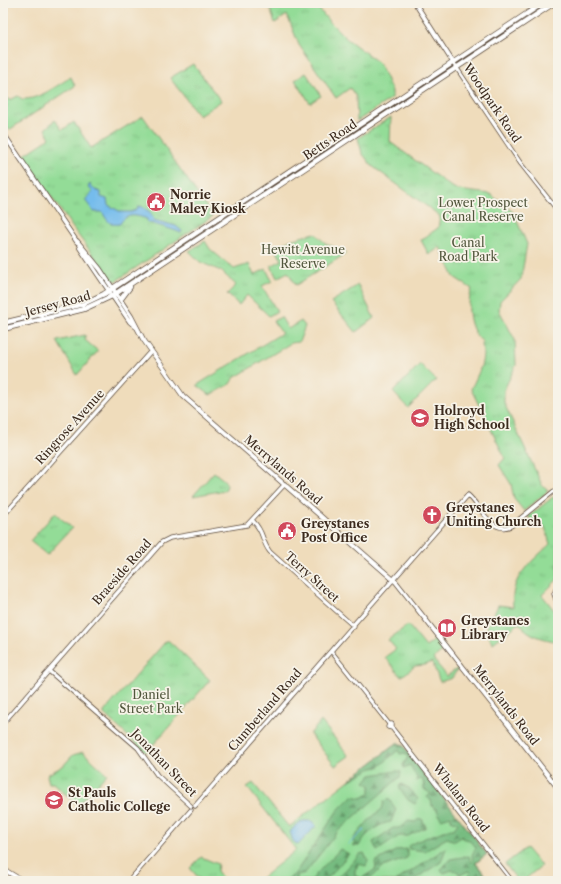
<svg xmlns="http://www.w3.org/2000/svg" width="561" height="884" font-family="'Libre Caslon Text',serif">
<defs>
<pattern id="forest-firs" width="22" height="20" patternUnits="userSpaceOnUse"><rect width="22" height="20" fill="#76bc80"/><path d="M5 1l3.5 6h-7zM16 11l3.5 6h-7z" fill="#629968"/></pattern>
<pattern id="park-tufts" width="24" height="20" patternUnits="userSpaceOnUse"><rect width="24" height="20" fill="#93dc97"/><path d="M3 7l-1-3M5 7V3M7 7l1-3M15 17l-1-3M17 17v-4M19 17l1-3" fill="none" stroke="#80bd82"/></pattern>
</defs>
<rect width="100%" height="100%" fill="#f7f3e8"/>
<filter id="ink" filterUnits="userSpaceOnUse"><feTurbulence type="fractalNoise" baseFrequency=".025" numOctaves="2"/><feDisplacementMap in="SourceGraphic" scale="8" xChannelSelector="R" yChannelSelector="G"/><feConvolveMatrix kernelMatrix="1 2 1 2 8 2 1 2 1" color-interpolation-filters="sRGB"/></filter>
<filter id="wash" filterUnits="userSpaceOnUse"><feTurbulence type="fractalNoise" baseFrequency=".012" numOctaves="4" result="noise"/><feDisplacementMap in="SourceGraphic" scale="16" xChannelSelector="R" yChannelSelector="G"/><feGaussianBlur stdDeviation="0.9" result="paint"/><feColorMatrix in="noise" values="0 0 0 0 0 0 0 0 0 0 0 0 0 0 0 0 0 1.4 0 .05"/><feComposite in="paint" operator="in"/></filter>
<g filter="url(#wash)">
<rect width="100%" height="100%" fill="#efdcbb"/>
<path fill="#93dc97" stroke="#67835a" d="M306 73 321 96 310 103 295 80Z
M420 364 436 380 408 408 393 392Z
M398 742 487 854 476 863 490 881H258L296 850 247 787 253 783 289 827Z"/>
<path fill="url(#forest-firs)" stroke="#58734f" d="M396 744H402L423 772V775L428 778 478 842 479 845 487 854 475 863 490 881H473L476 879 475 877 469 875 470 872 468 871 460 875 457 871 452 870 444 873 441 870 450 859 469 856 471 862 473 861 472 855 476 847 469 840 462 838 463 836 455 841 447 838 425 851 409 849 408 846C414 842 448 828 454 829L458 823 451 820V816L441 819 437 810 432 806 431 800 428 799 427 797 431 794 424 789 423 780 420 779 416 781 417 778 410 765 404 768 403 765 408 757 405 753 400 754 398 750 379 767 372 768 348 781Z
M397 771 401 772 400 777 338 831 305 873 297 875V881H284L294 875 338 810 352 796 362 798 370 793V785L365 782 371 775Z
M401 784 409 788 418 799 415 804 408 800 399 787Z
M388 798 396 809 391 822C379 823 364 835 359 846H354L353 839 371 818 382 809 384 802Z
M419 819H422L426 827 408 836H399L377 851 373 842 393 828C400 829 403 826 408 821L415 822Z
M446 848 441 862 412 881H396Z
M340 849 349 854 325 881H311C319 869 331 860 340 849Z
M407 849V858L383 867 368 881H331L342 874 360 854 364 853 368 861 366 866 359 864 355 870V876L362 878 376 869 375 862 397 850Z"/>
<path fill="url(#park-tufts)" stroke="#67835a" d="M274 3H314L328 20 347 39 379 63 392 91V98L357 121 356 97 350 88 336 98 299 45 287 15 275 23 269 6Z
M193 64 221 101 199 116 170 78Z
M71 77 75 86 9 130 3 121V95L10 100 18 96 22 99C39 100 56 86 71 77Z
M143 116 213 216 116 281 112 280 75 231 23 156 50 138 45 129 55 120 62 130 74 122 91 148Z
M391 117 390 142 450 186 458 190 490 194 513 212 527 244 521 279 500 301 499 310 515 340 516 365 504 390V403L542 485 548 491 524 511 514 499 511 484 499 465 505 458 471 389C478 374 486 361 482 344L483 342C468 331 466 305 472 289L454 277 440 247 429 255 421 240 438 228 440 216 372 166 362 153 358 138Z
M315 233 325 243 347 253 296 285 288 272 277 278 271 266 282 260 275 249 290 240Z
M205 241 210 249 234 269 249 264 254 275 266 269 272 281 262 286 277 311 269 316 247 295 239 305 227 294 236 285 221 271 200 262 189 251Z
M358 285 374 318 356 332 331 302Z
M281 317 288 329 301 321 305 326 299 342 291 343 234 378 229 385 210 395 197 385 282 333 273 321Z
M85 335V340L98 351 77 375 57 341Z
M214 472 225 481 227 486 225 490 193 496Z
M553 497 558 501V579L542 595 554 610 558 611V642C542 638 530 637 519 623L493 643C480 626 492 621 498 605L513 607C510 576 530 564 550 544L545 527 528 517Z
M55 513 72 528 47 555 30 541Z
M408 625 426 647 436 639 444 649 433 659 447 676 459 667 452 678 440 682 432 662 425 665 415 666 401 677 385 657 396 649 388 640Z
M166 641H169L210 680 147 752H145L104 714V712Z
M321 721 349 756 335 766 310 734Z
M83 752 107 774 78 805 53 783H49L47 775 63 766 73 755Z
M526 848 541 866 523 881H518L505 864Z
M201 857 218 864 217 871 225 881H201L190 868Z"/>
<path fill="#74bcec" stroke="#587385" d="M90 184 95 190 101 192V197L107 199 108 205 121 212H131L137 210 138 207 141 206 150 212 154 220 176 226 182 231 181 233C170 228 159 226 147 222V219C136 215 126 213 120 224 109 226 108 221 102 212H94L85 200 93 192 88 187Z
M303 821H312L316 826 298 845 293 841 290 832 296 825Z"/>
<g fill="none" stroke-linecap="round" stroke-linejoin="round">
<path stroke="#74bcec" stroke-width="1" d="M349 844 364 830"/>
</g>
</g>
<g filter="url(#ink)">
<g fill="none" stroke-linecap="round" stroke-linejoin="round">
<g stroke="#564536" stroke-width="5">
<path id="tertiary" d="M456 67 521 164 558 211
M3 516 151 351
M253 521C265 533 261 541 270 552L351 624
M558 585 554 594 558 605
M351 628 354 627V624L468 495C480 505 491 535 511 526L554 491 558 495
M331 651 389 724H392V728L388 727 389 724
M49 671 138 748 157 775 191 806
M3 723 162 542 170 538 247 525 285 484
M392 728 512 881
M195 806 351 628
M129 881 191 810"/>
</g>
<g stroke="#564536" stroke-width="5.5">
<path id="secondary" d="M415 3 456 67
M3 133 77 242
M77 241 100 269 131 316 143 339 183 396 396 582 558 788
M80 248 130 322 136 327
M3 869 23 881"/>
</g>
<g stroke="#564536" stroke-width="6">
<path id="trunk" d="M121 299 130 287
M3 323 83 304 104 294 543 3
M3 329 84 309 112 296 554 3"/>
</g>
<use href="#tertiary" stroke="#fff" stroke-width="3.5"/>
<use href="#secondary" stroke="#fff" stroke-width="4"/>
<use href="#trunk" stroke="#fff" stroke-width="4.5"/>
</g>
</g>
<defs>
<g id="civic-disc" transform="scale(1)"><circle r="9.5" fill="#d1495b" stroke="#f7f3e8"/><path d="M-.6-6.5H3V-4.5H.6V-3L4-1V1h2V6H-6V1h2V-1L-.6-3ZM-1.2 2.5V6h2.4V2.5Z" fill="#fff"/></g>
<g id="school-disc" transform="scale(1)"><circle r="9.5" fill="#d1495b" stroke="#f7f3e8"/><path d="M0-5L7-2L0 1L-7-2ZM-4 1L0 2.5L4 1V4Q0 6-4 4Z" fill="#fff"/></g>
<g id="church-disc" transform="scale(1)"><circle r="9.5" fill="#d1495b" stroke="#f7f3e8"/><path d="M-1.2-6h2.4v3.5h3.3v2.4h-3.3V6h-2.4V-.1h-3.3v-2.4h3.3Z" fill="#fff"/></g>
<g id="library-disc" transform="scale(1)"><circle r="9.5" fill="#d1495b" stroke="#f7f3e8"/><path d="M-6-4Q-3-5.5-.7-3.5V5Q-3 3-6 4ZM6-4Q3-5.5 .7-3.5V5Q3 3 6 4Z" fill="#fff"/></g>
</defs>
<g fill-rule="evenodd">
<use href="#civic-disc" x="156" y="202"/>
<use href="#school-disc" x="420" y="418"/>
<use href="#church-disc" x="432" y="515"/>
<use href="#civic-disc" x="287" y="531"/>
<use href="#library-disc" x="447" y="628"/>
<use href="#school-disc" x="54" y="800"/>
</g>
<g text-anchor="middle" stroke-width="3.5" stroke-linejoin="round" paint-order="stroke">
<g font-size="12" fill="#3b2a1e" stroke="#f7f3e8">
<text transform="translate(492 103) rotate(56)" y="4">Woodpark Road</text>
<text transform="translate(330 140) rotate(-34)" y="4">Betts Road</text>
<text transform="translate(58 304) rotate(-15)" y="4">Jersey Road</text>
<text transform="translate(70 427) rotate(-48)" y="4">Ringrose Avenue</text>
<text transform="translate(283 470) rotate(41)" y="4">Merrylands Road</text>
<text transform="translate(122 572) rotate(-49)" y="4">Braeside Road</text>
<text transform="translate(312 577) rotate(42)" y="4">Terry Street</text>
<text transform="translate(506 705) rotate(52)" y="4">Merrylands Road</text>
<text transform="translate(265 710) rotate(-49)" y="4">Cumberland Road</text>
<text transform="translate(164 763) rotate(46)" y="4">Jonathan Street</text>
<text transform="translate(461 798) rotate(52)" y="4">Whalans Road</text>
</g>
<g font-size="12" font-weight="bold" fill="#3b2a1e" stroke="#f7f3e8" text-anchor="start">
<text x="170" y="199">Norrie<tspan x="170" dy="14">Maley Kiosk</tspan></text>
<text x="434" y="415">Holroyd<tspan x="434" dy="14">High School</tspan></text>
<text x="446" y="512">Greystanes<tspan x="446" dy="14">Uniting Church</tspan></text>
<text x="301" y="528">Greystanes<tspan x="301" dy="14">Post Office</tspan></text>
<text x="461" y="625">Greystanes<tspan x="461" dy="14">Library</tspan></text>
<text x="68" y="797">St Pauls<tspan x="68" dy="14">Catholic College</tspan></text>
</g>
<g font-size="12" fill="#51563c" stroke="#f7f3e8">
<text x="483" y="207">Lower Prospect<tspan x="483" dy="14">Canal Reserve</tspan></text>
<text x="468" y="247">Canal<tspan x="468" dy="14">Road Park</tspan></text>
<text x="303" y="254">Hewitt Avenue<tspan x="303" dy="14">Reserve</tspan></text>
<text x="151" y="699">Daniel<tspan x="151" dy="14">Street Park</tspan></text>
</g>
</g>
<rect width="561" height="884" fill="none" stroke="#f7f3e8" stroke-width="16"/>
</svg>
